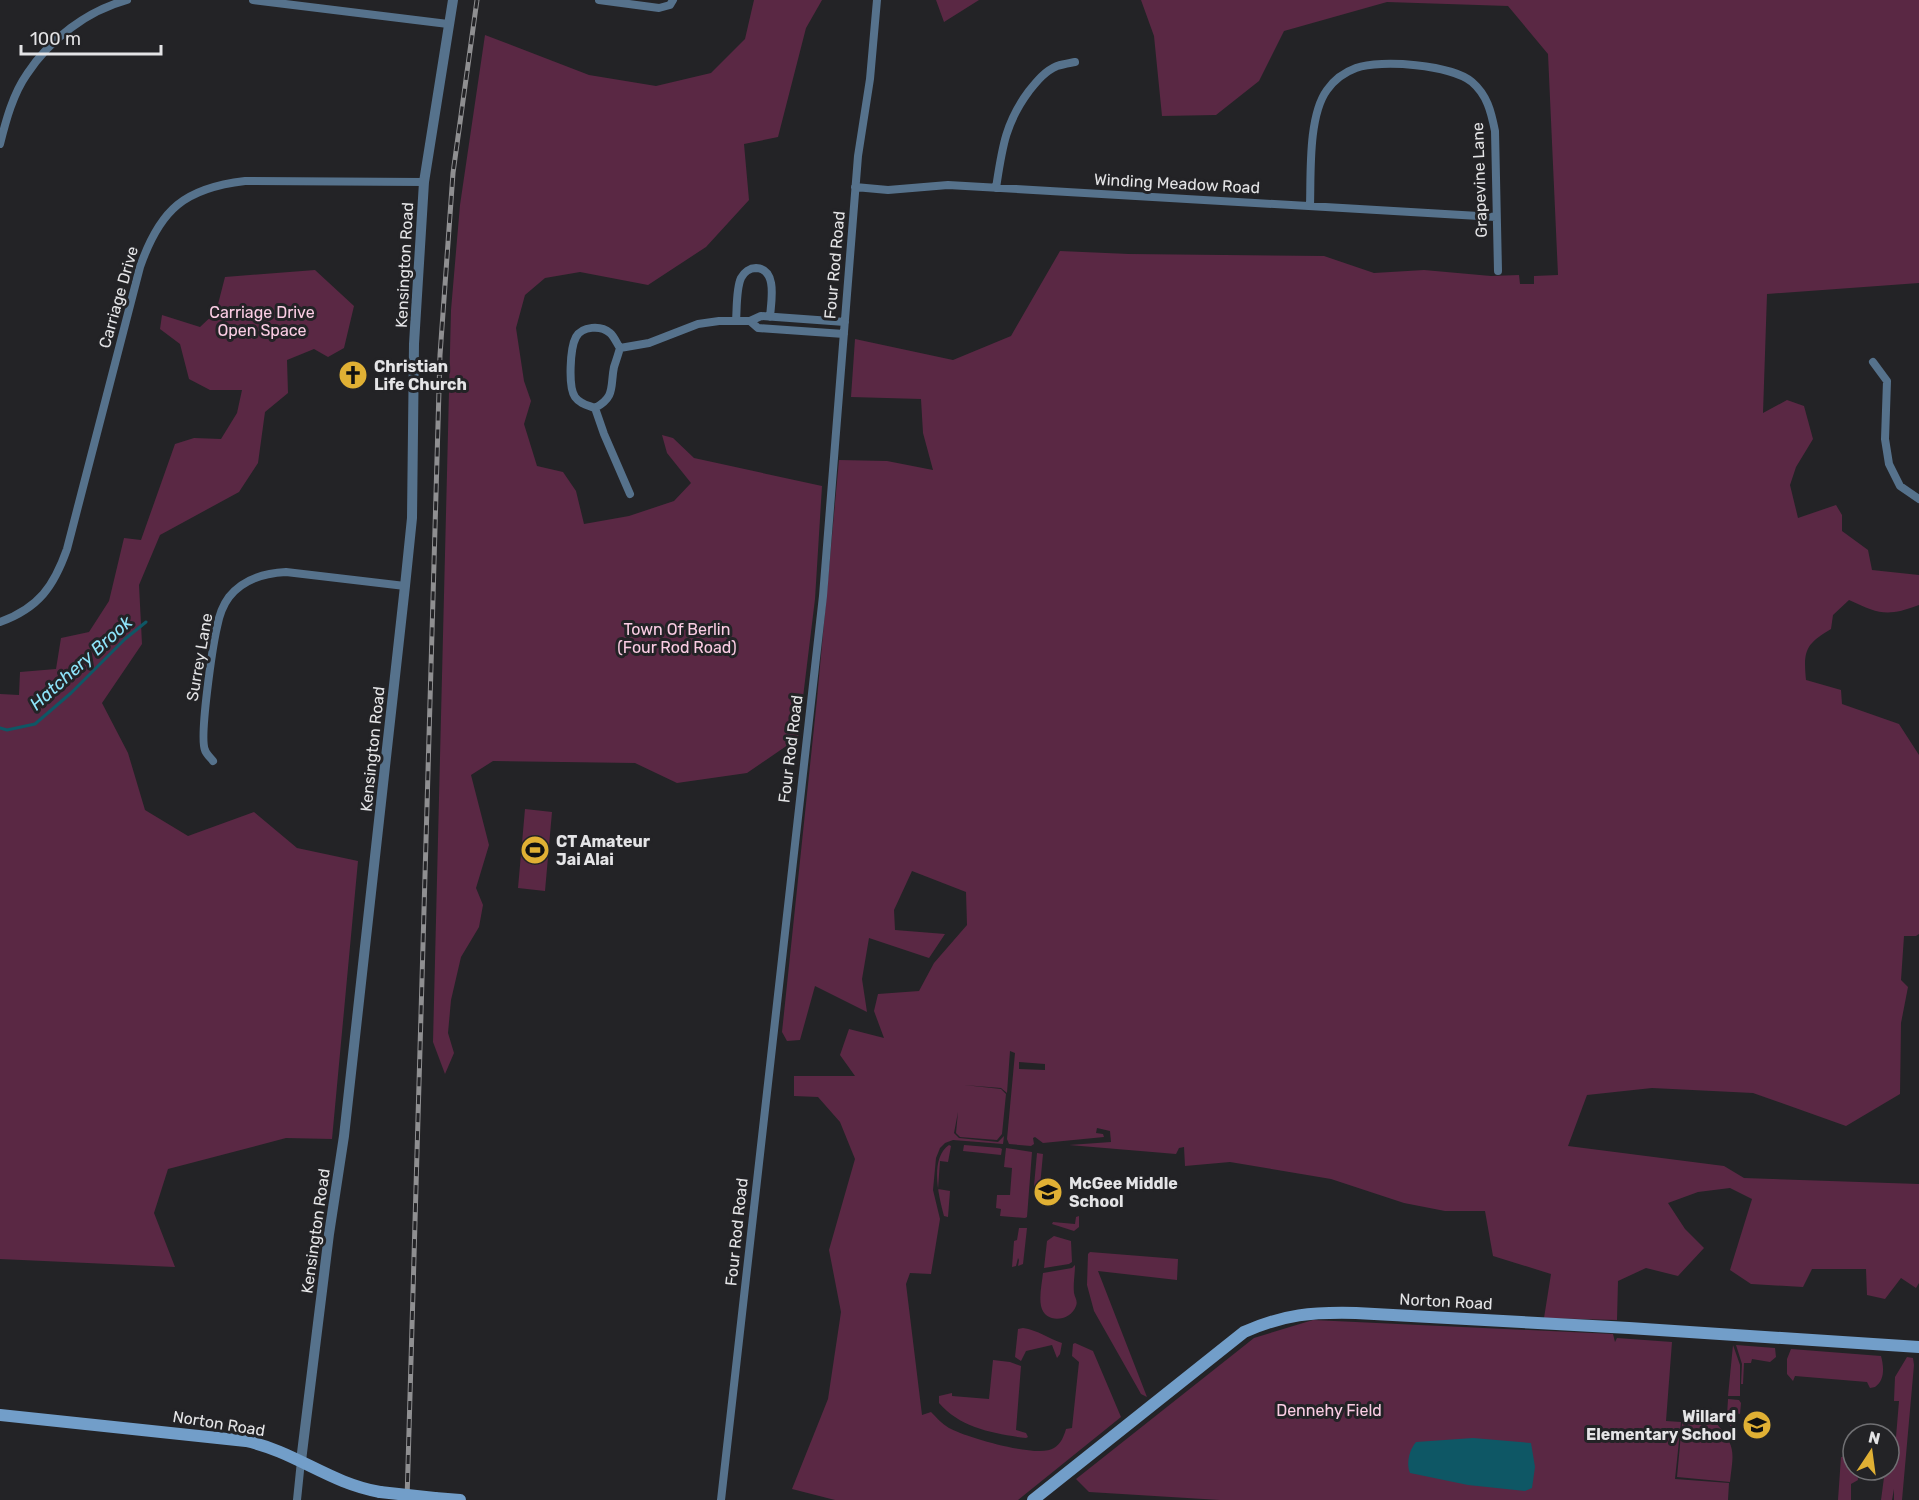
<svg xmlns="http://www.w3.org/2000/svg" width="1919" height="1500" font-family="Rubik,sans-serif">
<rect width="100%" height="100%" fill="#232326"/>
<path fill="#5a2844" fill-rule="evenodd" d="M754 0H822L806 28 778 137 744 144 749 200 706 247 648 285 580 272 545 278 525 295 516 328 524 381 531 401 524 424 537 466 563 472 576 491 584 524 629 516 674 501 691 483 667 453 662 435 673 438 694 458 822 486 815 599 798 738 747 773 677 783 635 763 493 761 471 775 489 845 476 888 483 905 479 927 461 957 451 1000 448 1033 454 1053 445 1074 433 1042 451 310 460 205 485 35 589 75 656 86 711 73 745 39Z
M936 0H979L944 22Z
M1141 0H1919V283L1767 294 1763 413 1787 400 1804 406 1813 439 1796 467 1790 485 1798 518 1836 505 1842 515V531L1868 550 1872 570 1919 575V605C1887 617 1879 614 1849 600L1833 615 1831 629C1806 644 1803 650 1806 680L1841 690 1842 704 1899 724 1919 755V934L1916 936H1904L1901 980 1908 987 1901 1023 1900 1094 1846 1126 1753 1093 1652 1088 1587 1095 1568 1146 1724 1166 1744 1178 1919 1184V1283L1916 1288 1901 1278 1885 1299 1867 1295 1866 1269H1812L1803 1287 1751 1284 1730 1270 1752 1199 1730 1188 1698 1192 1668 1203 1685 1229 1704 1248 1678 1276 1646 1268 1618 1281 1617 1320 1544 1318 1551 1274 1493 1256 1485 1211H1445L1404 1203 1331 1179 1230 1162 1185 1166 1184 1147 1179 1148 1176 1154 1069 1145 1111 1142 1110 1131 1097 1128 1096 1133 1103 1134 1104 1137 1043 1143 1035 1137 1033 1138 1034 1144 1031 1146 1009 1144 1007 1139 1015 1053 1010 1051 1007 1093 1001 1088 964 1085 1001 1089 1006 1094 1002 1134 997 1140 960 1137 956 1133 958 1112 954 1133 959 1138 998 1142 1004 1136 1003 1144 953 1140 945 1143 940 1148 936 1158 933 1190 940 1219 931 1274 910 1273 906 1284 922 1415 931 1412C936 1417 942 1424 949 1428 965 1437 1039 1459 1054 1448 1061 1444 1064 1436 1066 1429L1072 1428 1079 1362 1072 1356 1073 1344 1075 1343 1093 1351 1121 1417 1018 1500H835L792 1489 828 1399 841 1312 829 1250 855 1159 840 1122 818 1097 794 1096V1076H855L840 1055 849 1029 884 1038 874 1011 878 994 919 991 934 963 967 925 966 892 912 871 894 910 895 930 945 934 929 958 869 938 862 979 867 1012 815 986 800 1040 787 1041 782 1032 817 699 839 460 887 461 933 470 923 433 921 399 851 397 855 339 953 360 1011 336 1060 251 1129 254 1324 256 1374 273 1424 270 1491 276 1519 275 1520 284H1534V276L1558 275 1548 54 1508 6 1387 2 1284 31 1259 81 1216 115 1162 116 1154 36ZM1019 1062 1045 1064V1070L1019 1069Z
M315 270 354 306 344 348 328 357 314 349 287 360 288 393 265 412 258 463 239 492 160 535 139 585 142 644 102 703 128 753 145 810 188 836 254 812 297 848 358 861 332 1139 286 1138 168 1169 154 1213 175 1267 0 1259V694L19 695 20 672 56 669 61 638 89 632 109 601 124 538 141 540 175 444 194 438 221 439 237 413 242 390H210L189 379 180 344 160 329 162 315 200 327 216 312 225 277Z
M525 809 552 812 545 891 518 888Z
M949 1145 951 1146 948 1162 940 1161 938 1189 950 1191 948 1217 944 1216C939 1197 929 1159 949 1145Z
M964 1145 1000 1148 1002 1149 1001 1155 963 1151Z
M1006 1148 1032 1152 1027 1217 1025 1218 1000 1216 1001 1209 996 1208 997 1195H1010L1012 1168 1004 1167Z
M1037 1153 1043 1154 1040 1186H1034Z
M1079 1216V1227L1074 1231 1052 1224 1053 1222 1075 1224 1076 1217Z
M1019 1228H1027L1023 1264 1018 1266 1019 1260 1018 1258 1016 1266 1012 1267 1014 1241 1017 1240Z
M1054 1236 1071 1241 1072 1262 1069 1264 1044 1268 1047 1241Z
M1090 1252 1178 1259 1177 1280 1098 1271 1147 1397 1141 1394 1094 1311 1087 1285 1088 1254Z
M1075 1265C1075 1274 1073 1284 1074 1293 1075 1298 1078 1301 1076 1306 1070 1322 1045 1324 1041 1306 1039 1296 1042 1283 1043 1273L1072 1268Z
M1313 1320 1613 1334 1615 1342 1617 1338 1672 1342 1666 1421 1681 1422 1675 1479 1729 1483 1728 1500H1220L1089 1492 1076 1479 1254 1338Z
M1023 1328C1038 1330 1049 1339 1062 1343L1060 1354 1057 1358 1052 1345 1026 1351 1021 1361 1015 1357 1018 1329Z
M1733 1345 1740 1365V1396H1728Z
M1736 1345 1775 1348 1776 1357 1770 1362 1752 1359 1751 1363H1744L1743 1384H1741L1742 1364Z
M1791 1349 1881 1356C1884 1367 1885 1380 1875 1387L1870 1388 1867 1382 1795 1376 1793 1381 1787 1374V1359Z
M1907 1357 1913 1358 1914 1365 1902 1500H1894V1489L1892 1500H1881L1885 1470H1889V1456H1892V1452L1889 1451V1439L1896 1437 1899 1401H1894L1895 1377Z
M993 1360 1010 1362 1021 1366 1016 1430 1026 1433 1028 1437 1026 1438C995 1434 960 1428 939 1403V1396L952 1393V1396L989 1399Z
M1728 1399 1739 1400 1741 1403 1740 1414 1736 1413 1732 1419 1736 1425V1432L1734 1433 1727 1420H1730V1417L1727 1416Z
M1682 1423 1717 1424C1737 1448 1733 1453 1730 1482L1677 1477Z
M1841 1457 1853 1458V1470H1857L1858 1480 1851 1484V1500H1838Z"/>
<path fill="#0e5765" d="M1473 1438 1531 1443 1535 1467 1532 1488 1525 1491 1468 1485 1410 1473C1406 1464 1409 1450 1416 1442Z"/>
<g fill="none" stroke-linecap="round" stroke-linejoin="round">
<path stroke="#0e5765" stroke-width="3" d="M0 728 7 730 35 724 71 693 125 639 146 622"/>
<path stroke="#56728c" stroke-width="8" d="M253 0 448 24
M599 0 659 8 670 5 673 0
M0 144C6 120 13 94 27 74 50 39 87 11 127 0
M855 187 888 190 948 185 1496 217
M996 188C1002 149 1005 123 1029 91 1037 81 1045 71 1057 66 1063 64 1070 63 1075 62
M1310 206C1311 174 1308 116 1327 90 1334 80 1345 72 1356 68 1381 59 1452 65 1472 82 1487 95 1491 111 1495 131L1498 271
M736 321C737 309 736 289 741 278 744 272 750 268 756 268 778 269 771 302 770 317
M844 334 758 328 750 321 761 316 845 322
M620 348C618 355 616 361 614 367 610 386 616 397 595 408 587 405 580 404 575 397 568 387 570 348 576 337 582 326 601 325 610 333 614 336 617 344 620 348L649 343 698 324 719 321H750
M1873 362 1887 381 1885 439 1889 464 1900 486 1919 499
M595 408 604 434 630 494
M0 622C39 608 54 586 67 549L140 267C160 209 185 188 245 181L424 182
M213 761C211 758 206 754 205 750 199 737 213 644 217 627 219 616 223 605 229 597 243 579 265 573 286 572L405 586
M297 1500 301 1461
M721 1500 823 596 858 156 870 79 877 0"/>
<path stroke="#56728c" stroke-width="10" d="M301 1461 329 1234 344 1136 405 586 412 518 414 344 424 182 453 0"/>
<path stroke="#729ec9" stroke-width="12" d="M0 1415 246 1441C296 1452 329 1483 380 1492
M435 1498 460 1500
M1033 1500 1244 1332C1285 1314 1312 1312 1356 1313L1629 1328 1919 1347"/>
<g stroke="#8f8f91" stroke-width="5">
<path id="rail" d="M407 1500 440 355 453 173 477 0"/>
</g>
<use href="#rail" stroke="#232326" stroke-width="3" stroke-dasharray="9" stroke-linecap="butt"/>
<path stroke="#729ec9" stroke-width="12" d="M380 1492 435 1498"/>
</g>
<defs>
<g id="church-disc" transform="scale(1.5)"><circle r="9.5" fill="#e0b034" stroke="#232326"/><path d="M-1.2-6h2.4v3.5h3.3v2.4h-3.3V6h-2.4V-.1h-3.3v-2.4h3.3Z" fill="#111"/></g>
<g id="stadium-disc" transform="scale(1.5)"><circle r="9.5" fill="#e0b034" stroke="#232326"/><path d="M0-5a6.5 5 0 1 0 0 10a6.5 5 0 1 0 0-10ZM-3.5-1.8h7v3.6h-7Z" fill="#111"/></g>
<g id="school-disc" transform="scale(1.5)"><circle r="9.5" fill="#e0b034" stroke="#232326"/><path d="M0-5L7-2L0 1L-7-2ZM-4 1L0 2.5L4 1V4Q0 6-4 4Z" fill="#111"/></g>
</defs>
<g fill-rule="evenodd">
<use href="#church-disc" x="353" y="375"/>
<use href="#stadium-disc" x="535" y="850"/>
<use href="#school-disc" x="1048" y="1192"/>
<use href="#school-disc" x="1757" y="1425"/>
</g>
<g text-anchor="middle" stroke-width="6" stroke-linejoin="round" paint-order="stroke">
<g font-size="16" fill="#e4e4e6" stroke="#232326">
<text transform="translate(1479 180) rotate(-92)" y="6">Grapevine Lane</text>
<text transform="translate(1177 183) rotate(3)" y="6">Winding Meadow Road</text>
<text transform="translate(404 265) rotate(-87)" y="6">Kensington Road</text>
<text transform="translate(834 265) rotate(-85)" y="6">Four Rod Road</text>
<text transform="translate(118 297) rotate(-74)" y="6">Carriage Drive</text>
<text transform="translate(199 657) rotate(-80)" y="6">Surrey Lane</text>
<text transform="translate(372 749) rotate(-84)" y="6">Kensington Road</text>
<text transform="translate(790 749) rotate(-83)" y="6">Four Rod Road</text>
<text transform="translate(315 1231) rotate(-82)" y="6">Kensington Road</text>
<text transform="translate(736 1232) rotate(-84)" y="6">Four Rod Road</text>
<text transform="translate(1446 1301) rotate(3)" y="6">Norton Road</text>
<text transform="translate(219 1423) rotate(9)" y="6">Norton Road</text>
</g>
<g font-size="16" fill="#fbcde4" stroke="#232326">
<text x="262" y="318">Carriage Drive<tspan x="262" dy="18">Open Space</tspan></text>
<text x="677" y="635">Town Of Berlin<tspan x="677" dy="18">(Four Rod Road)</tspan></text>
<text x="1329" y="1416">Dennehy Field</text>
</g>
<g font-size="16" font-weight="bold" fill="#e4e4e6" stroke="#232326" text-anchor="start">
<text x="374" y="372">Christian<tspan x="374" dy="18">Life Church</tspan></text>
<text x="556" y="847">CT Amateur<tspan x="556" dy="18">Jai Alai</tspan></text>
<text x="1069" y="1189">McGee Middle<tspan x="1069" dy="18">School</tspan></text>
<text x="1736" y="1422" text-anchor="end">Willard<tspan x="1736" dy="18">Elementary School</tspan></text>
</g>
<g font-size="18" font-style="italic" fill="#8fe5fb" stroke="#232326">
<text transform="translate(81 663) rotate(-42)" y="6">Hatchery Brook</text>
</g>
</g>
<g transform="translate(1871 1452) rotate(13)"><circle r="28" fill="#232326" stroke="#707073" stroke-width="1.5"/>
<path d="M0-4.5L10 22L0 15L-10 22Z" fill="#e0b034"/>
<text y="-9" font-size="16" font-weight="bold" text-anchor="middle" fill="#e4e4e6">N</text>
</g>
<path d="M21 45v9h140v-9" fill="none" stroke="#e4e4e6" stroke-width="3"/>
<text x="30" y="45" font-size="18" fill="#e4e4e6" stroke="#232326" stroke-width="4.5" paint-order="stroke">100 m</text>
</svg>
